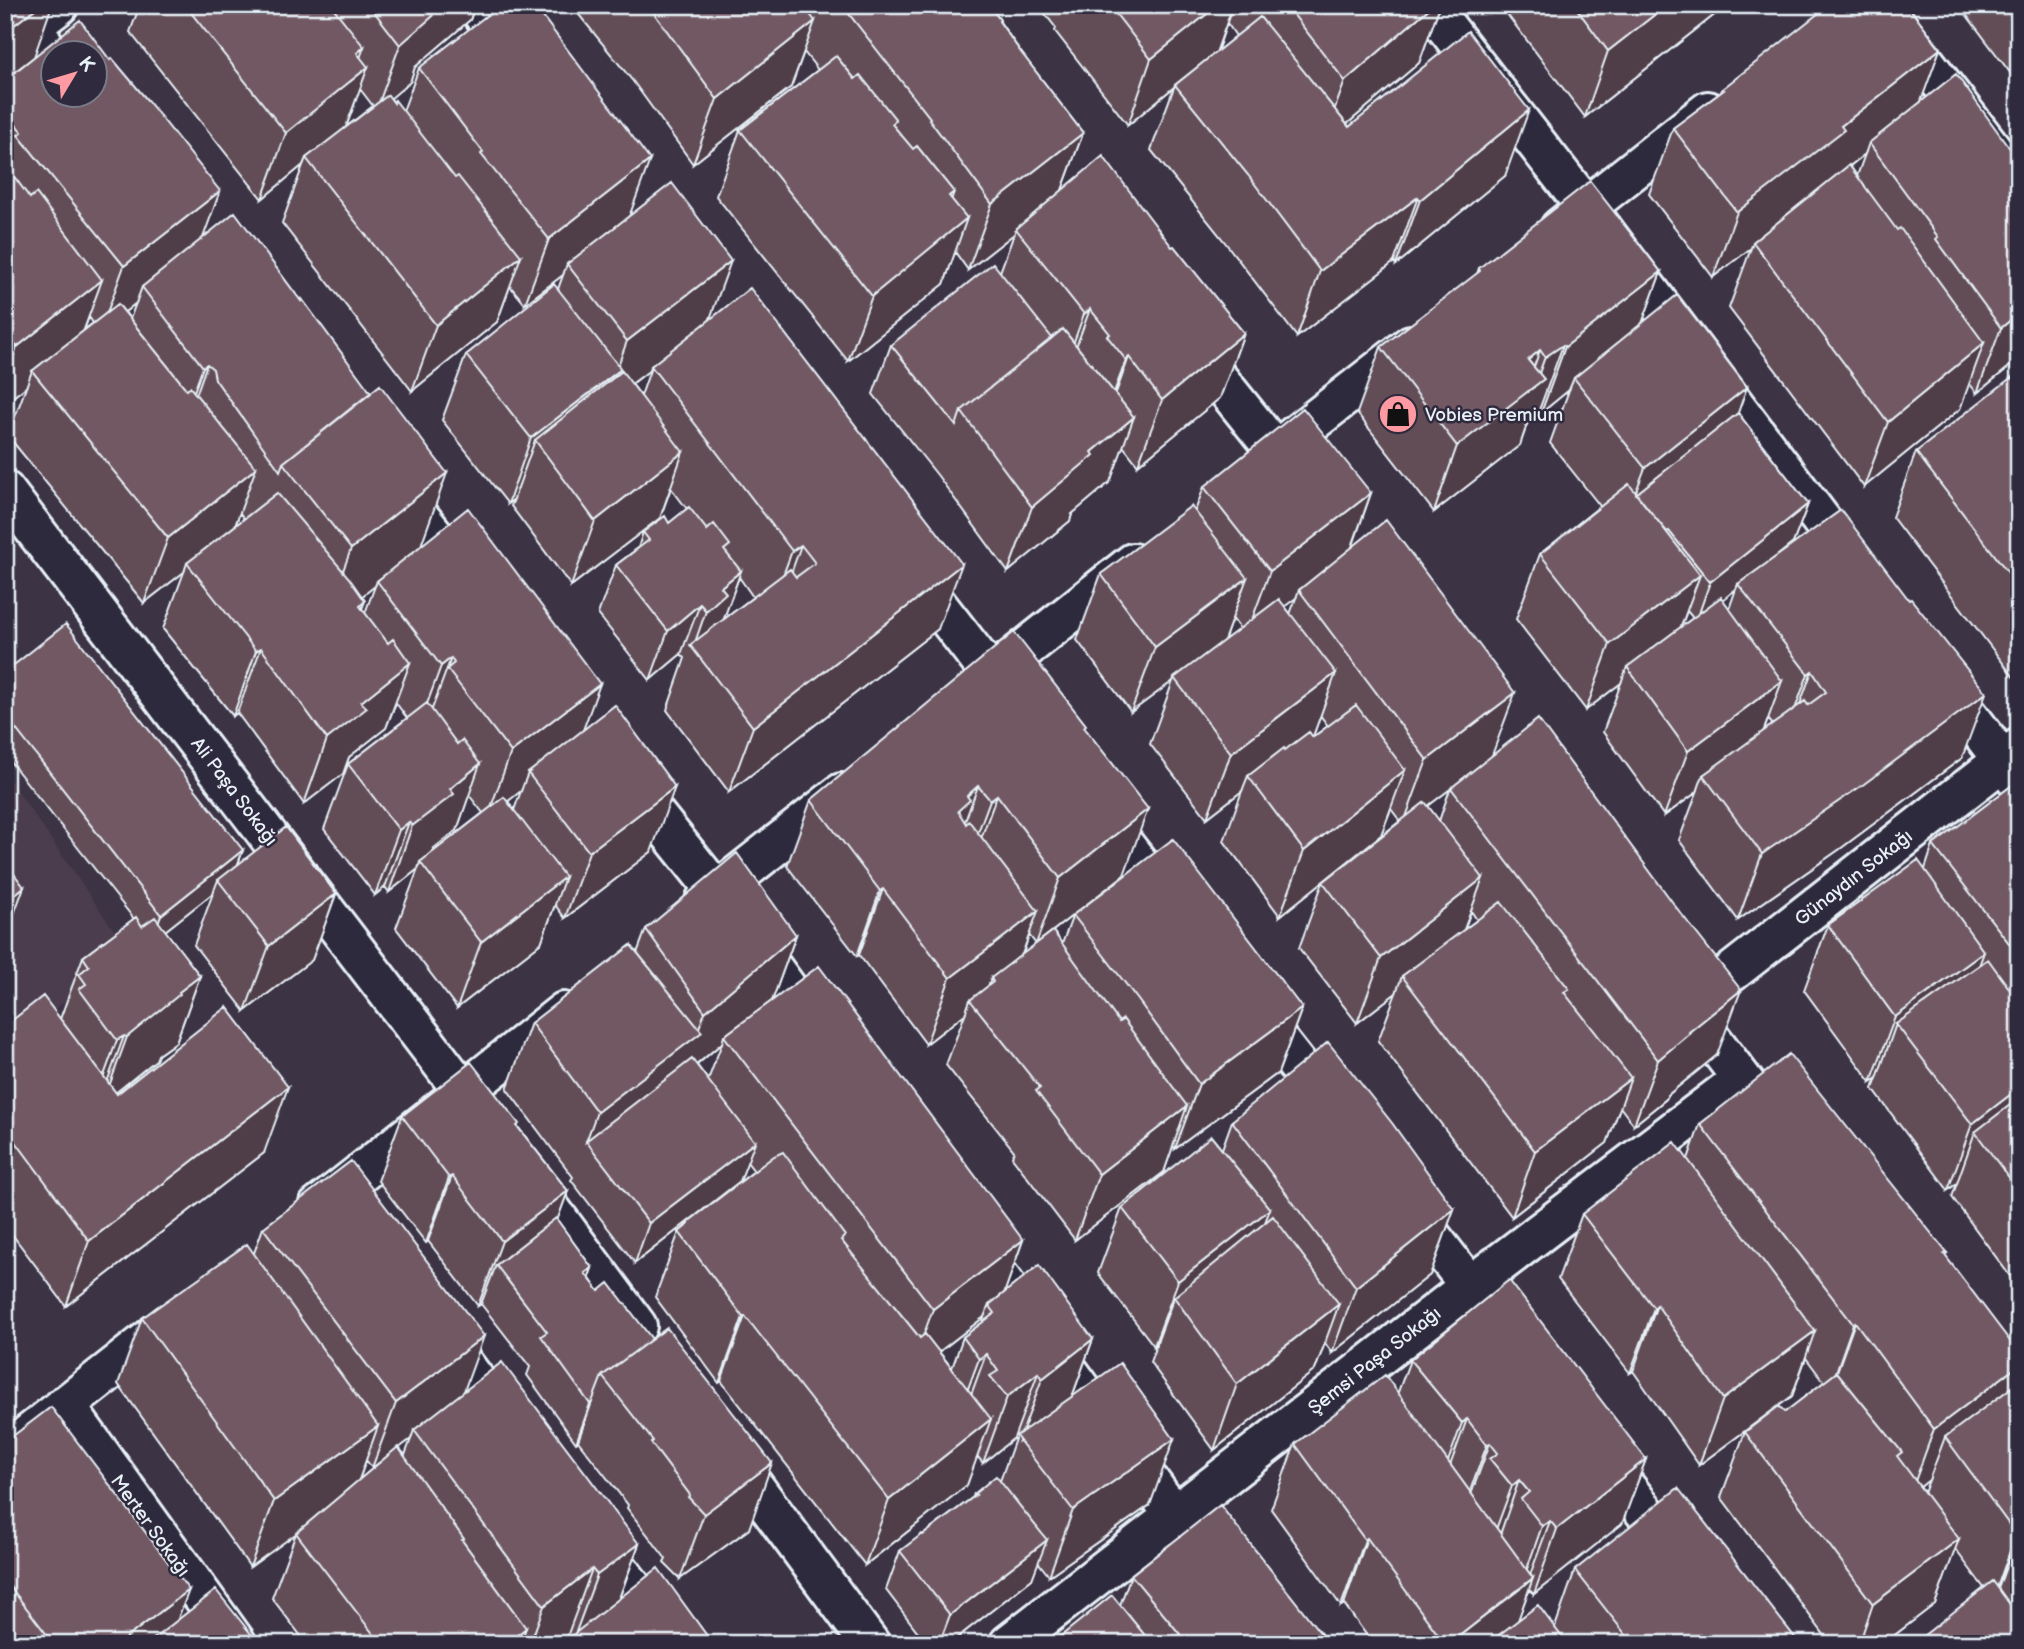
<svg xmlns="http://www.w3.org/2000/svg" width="2024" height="1649" font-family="'Balsamiq Sans',sans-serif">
<rect width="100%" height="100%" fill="#3c3345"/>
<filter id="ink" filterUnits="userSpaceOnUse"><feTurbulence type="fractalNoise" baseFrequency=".0143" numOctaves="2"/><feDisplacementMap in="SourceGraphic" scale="14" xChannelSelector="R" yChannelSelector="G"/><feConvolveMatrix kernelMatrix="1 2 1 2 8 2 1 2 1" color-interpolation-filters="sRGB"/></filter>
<g filter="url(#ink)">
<path fill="#4c3e4e" d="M5 773 131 955 5 1044Z"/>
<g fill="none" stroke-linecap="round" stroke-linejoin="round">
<g stroke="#e8f1f8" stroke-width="44">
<path id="minor" d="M14 5 52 55
M476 5 516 57
M1429 5 1586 207 1855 565
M1881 5 2019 184
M30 27 59 5
M1560 228 1708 111
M1191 345 1291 470
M1271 454 1411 345
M394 485 466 575
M5 491 479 1112
M911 571 1007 695
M986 680 1133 563
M1944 683 2019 782
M629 782 717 892 819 1032
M1100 814 1171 905
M705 901 842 793
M1687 1007 2019 748
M1689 1009 1779 1128
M1254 1010 1331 1108
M527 1177 637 1326
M1407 1205 1514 1343
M318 1207 564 1012
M975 1244 1175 1516 1273 1644
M440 1333 509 1425
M65 1405 237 1644
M5 1453 169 1324
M730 1454 870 1644
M1600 1454 1679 1556
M594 1537 675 1644
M1009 1644 1470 1286 1742 1079"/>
</g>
<use href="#minor" stroke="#2f2a3d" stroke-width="38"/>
</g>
<path fill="#624d56" stroke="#e8f1f8" stroke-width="2" fill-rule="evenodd" d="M140 5H475L470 20 415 67 410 82 390 98 403 111 419 68 630 215 709 320 938 629 729 792 667 710 685 658 681 654 650 680 598 614 616 565 638 548 643 532 669 523 687 509 671 488 660 518 571 586 511 506 514 499 508 504 442 420 466 355 558 289 563 275 525 304 510 286 497 322 412 391 282 223 303 165 262 199 130 32ZM360 89 373 106 346 127ZM650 370 641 396 632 384ZM739 577 753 597 723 620Z
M571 5H989L1000 20V22L1020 51 1083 133 1062 190 1172 247 1244 333 1220 398 1138 465 1123 446 1110 482 1072 514 1070 521 1008 572 938 476 873 394 891 345 1000 272 1014 234 968 270 955 252 944 284 848 361 716 196 740 130 818 70 804 52 791 87 693 164 632 80Z
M1038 5H1440L1419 63 1347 124 1349 127 1505 176 1396 265 1394 262 1297 337 1224 241 1151 150 1174 87 1128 125 1055 31 1056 28ZM1227 23 1236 36 1217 52Z
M1500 5H1727L1585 117Z
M1959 5H2019L2018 83Z
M1940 49 1920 102 2019 359 1977 393 1969 383 1960 409 1864 487 1729 308 1751 248 1713 277 1649 194 1673 128 1721 92 1722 89ZM1865 154 1857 176 1850 166Z
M5 80 203 238 421 546 583 731 651 852 565 918 555 905 541 943 457 1008 396 928 418 869 389 892 385 887 375 895 324 829 348 764 407 718 396 703 386 728 349 757 343 774 304 804 237 713 233 716 163 629 184 572 144 603 8 436 26 387 5 403ZM136 303 130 319 125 312ZM89 317 93 323 84 330ZM240 513 244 519 235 526ZM375 586 365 613 362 609 365 601 362 596ZM521 791 514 810 508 801ZM469 795 483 813 433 852 434 848 457 830Z
M1479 268 1661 272 1642 323 1738 413 1808 504 1793 543 1780 554 1962 758 1840 849 1738 920 1679 840 1697 792 1664 816 1603 732 1621 683 1586 710 1516 619 1540 554 1600 506 1550 443 1569 390 1541 413 1539 410 1530 416 1520 445 1434 512 1357 413 1381 347 1477 274ZM1736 589 1729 609 1723 600ZM1687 611 1693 618 1681 627ZM1768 719 1773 725 1764 731Z
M2019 386V684L1892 517 1916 452Z
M1204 487 1371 493 1352 548 1492 756 1717 1055 1668 1095 1666 1099 1634 1125 1620 1107 1607 1143 1512 1217 1378 1041 1396 993 1357 1023 1299 948 1323 882 1400 821 1391 809 1381 835 1280 916 1224 841 1242 791 1207 818 1150 744 1173 681 1131 712 1077 640 1101 574 1195 511ZM1296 598 1290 614 1285 606ZM1232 618 1240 629 1224 641ZM1320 715 1328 726 1313 737ZM1450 789 1439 821 1428 806ZM1471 911 1477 920 1464 930Z
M5 672 243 850 238 864 336 894 312 960 245 1011 194 945 213 893 165 931 200 976 176 1042 158 1055 156 1060 116 1092 117 1094 264 1153 66 1306 5 1225V1026L60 1019 83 957 134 919 5 755Z
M1085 728 1124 875 1036 944 1029 935 1023 954 1062 944 1073 915 1302 1008 1278 1073 1175 1149 1173 1146 1164 1172 1075 1240 1012 1157 1014 1151 946 1065 965 1014 926 1044 859 955 857 956 787 866 811 800Z
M2019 780V1280L2015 1283 1952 1197 1957 1183 1948 1190 1873 1089 1877 1078 1871 1082 1804 990 1828 925 1925 869 1933 845Z
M646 929 796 935 772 1001 1023 1240 1004 1293 1093 1339 1072 1397 1150 1505 1049 1576 1038 1562 1032 1579 949 1644H927L886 1590 900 1551 923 1535 973 1497 974 1494 1000 1481 1015 1439 1014 1438 983 1463 977 1456 967 1485 865 1565 721 1381 719 1383 655 1297 679 1232 686 1226 688 1222 754 1171 747 1162 740 1181 635 1263 571 1180 573 1177 507 1089 531 1023 637 953ZM722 1043 708 1080 697 1065ZM984 1317 983 1322 963 1337 952 1368 939 1352Z
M402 1116 518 1127 568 1191 557 1220 592 1268 589 1277 749 1529 680 1579 664 1563 666 1559 627 1508 628 1505 578 1441 576 1443 527 1375 530 1367 481 1304 478 1306 428 1241 426 1243 378 1181Z
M1232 1121 1454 1209 1430 1275 1332 1353 1325 1343 1315 1370 1214 1450 1150 1362 1156 1345 1154 1346 1098 1273 1122 1208 1222 1149Z
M1700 1124 1947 1253 1945 1256 2016 1384 2019 1382V1644L1984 1588 1955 1549 1935 1604 1883 1644H1831L1721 1497 1745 1432 1785 1412 1824 1382 1806 1358 1792 1396 1699 1465 1633 1371 1630 1373 1558 1279 1582 1214 1688 1159ZM1929 1480 1924 1493 1920 1487Z
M263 1228 464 1392 639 1544 619 1599 713 1644H567L569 1638 570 1636 568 1634 556 1644H307L272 1598 296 1533 250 1567 118 1384 142 1318 254 1253ZM411 1439 405 1455 399 1448ZM384 1459 359 1480 366 1460 372 1468Z
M1410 1360 1646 1459 1622 1524 1534 1594 1529 1590 1518 1619 1555 1627 1575 1570 1800 1644H1373L1344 1604 1341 1606 1271 1509 1295 1444 1398 1392Z
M1131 1575 1329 1644H1051L1120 1605Z"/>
<path fill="#503e46" stroke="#e8f1f8" stroke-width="2" d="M40 5H52L34 57 5 79V32Z
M435 5H475L470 20 415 67 410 82 376 111 400 45 429 10Z
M1218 5H1233L1216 53 1175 85 1174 87 1128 125 1151 59Z
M1433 5H1440L1419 63 1321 146 1345 81Z
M1667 5H1727L1585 117 1608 51Z
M815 21 791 87 693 164 717 99Z
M364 47 352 80 368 67 344 132 306 158 303 165 262 199 286 133 357 53Z
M1940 49 1916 115 1869 143 1865 154 1753 242 1751 248 1713 277 1737 212 1841 126Z
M1529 110 1505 176 1396 265 1420 200Z
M1083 133 1059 198 1016 229 1014 234 968 270 992 204Z
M650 160 626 225 567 264 563 275 525 304 549 239Z
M220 191 196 257 142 287 136 303 100 332 124 266Z
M954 192 935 244 967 218 944 284 848 361 872 296 949 196Z
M1418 197 1394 262 1297 337 1320 271Z
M521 256 497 322 412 391 436 325Z
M731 261 707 327 651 366 650 370 609 401 535 440 514 499 508 504 531 438 615 374 627 341Z
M1661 272 1637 337 1574 378 1569 390 1541 413 1565 347Z
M102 280 78 346 32 371 26 387 5 403V379L17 347Z
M1090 309 1066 374 1060 380 1084 314Z
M2019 313V359L1977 393 2001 328Z
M1244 333 1220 398 1138 465 1162 400Z
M1984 343 1960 409 1864 487 1888 422Z
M1563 345 1539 410 1530 416 1520 445 1434 512 1457 446 1528 360 1540 350 1524 394 1534 387 1545 357Z
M1129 357 1105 423 1102 425 1126 360Z
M207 364 184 429 179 433 203 367Z
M1747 387 1724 453 1635 494 1645 468Z
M1134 417 1110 482 1072 514 1070 521 1008 572 1032 507 1092 452Z
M683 452 660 518 571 586 595 521Z
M256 468 232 534 187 563 184 572 144 603 168 538Z
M447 473 419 551 377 581 375 586 322 628 351 549Z
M1371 493 1348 558 1299 590 1296 598 1246 636 1270 571Z
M1808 504 1793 543 1740 586 1738 584 1736 589 1696 622 1710 582Z
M801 545 778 610 768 616 792 551Z
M962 564 938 629 729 792 753 727Z
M741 571 723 621 693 648 706 611 721 587Z
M1700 575 1676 640 1627 667 1621 683 1586 710 1610 644Z
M1247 578 1223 643 1174 678 1173 681 1131 712 1155 647Z
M700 604 681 654 650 680 668 631Z
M261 648 237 713 233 716 256 651Z
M451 658 426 725 417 731 441 666Z
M410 663 386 728 349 757 343 774 304 804 327 739 361 702Z
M1812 671 1788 737 1784 739 1808 674Z
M1336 673 1312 739 1248 776 1242 791 1207 818 1231 753Z
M1782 681 1758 746 1703 775 1697 792 1664 816 1688 751Z
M600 684 576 749 528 773 521 791 487 818 511 752Z
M1515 693 1491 758 1403 825 1427 760Z
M1986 693 1962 758 1840 849 1738 920 1762 854Z
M480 764 457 830 434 848 430 859 420 862 418 869 389 892 412 826 450 789Z
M1405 770 1381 835 1280 916 1304 851Z
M978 786 954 851 958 811 967 796Z
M675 787 651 852 565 918 589 852Z
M997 795 973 860 966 865 990 800Z
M1148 809 1124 875 1036 944 1060 878Z
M409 822 385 887 375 895 399 830Z
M243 850 233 877 218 880 213 893 151 942 161 915Z
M565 877 541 943 457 1008 481 942Z
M1483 878 1459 943 1402 976 1396 993 1357 1023 1381 958Z
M24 887 14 914 5 921V902Z
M883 889 859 955 857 956 880 891Z
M336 894 312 960 245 1011 269 946Z
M1038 911 1014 976 993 982 991 978 983 1001 970 1000 965 1014 926 1044 950 978Z
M796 935 772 1001 724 1036 722 1043 687 1073 586 1142 597 1112 696 1036 705 1012Z
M1984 952 1960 1018 1896 1024 1877 1078 1871 1082 1895 1017Z
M200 976 176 1042 158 1055 156 1060 103 1103 127 1037 179 992Z
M1741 990 1717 1055 1668 1095 1666 1099 1634 1125 1658 1060 1689 1032Z
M1302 1008 1278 1073 1175 1149 1199 1084Z
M124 1036 100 1101 93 1106 117 1040Z
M1631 1078 1607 1143 1512 1217 1535 1151Z
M288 1087 264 1153 66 1306 89 1241Z
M2019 1088V1136L1975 1132 1957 1183 1948 1190 1972 1124Z
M1187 1106 1164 1172 1075 1240 1099 1174Z
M755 1142 740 1181 635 1263 649 1223Z
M452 1176 428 1241 426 1243 449 1178Z
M568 1191 544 1256 496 1265 481 1304 478 1306 502 1241Z
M1270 1209 1246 1274 1174 1297 1156 1345 1154 1346 1178 1281Z
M1454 1209 1430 1275 1332 1353 1356 1287Z
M1023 1240 1000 1305H989L984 1317 909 1375 933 1309Z
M592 1268 578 1307 585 1273Z
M1339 1304 1315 1370 1214 1450 1237 1384Z
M1657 1305 1633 1371 1630 1373 1654 1308Z
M745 1316 721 1381 719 1383 743 1317Z
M1855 1322 1831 1388 1830 1389 1853 1324Z
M1815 1331 1792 1396 1699 1465 1723 1399Z
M484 1336 460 1402 414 1430 411 1439 372 1468 396 1403Z
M1093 1339 1069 1405 1019 1441 1042 1379Z
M986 1354 962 1419 955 1424 979 1359Z
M2019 1365V1377L2001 1426 1945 1437 1929 1480 1910 1495 1934 1429Z
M1038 1373 1014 1438 983 1463 1007 1397Z
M592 1402 578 1441 576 1443 590 1404Z
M991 1419 967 1485 865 1565 889 1500Z
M1467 1419 1443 1485 1438 1489 1462 1423Z
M378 1426 355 1491 250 1567 274 1501Z
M1174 1439 1150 1505 1049 1576 1073 1510Z
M1490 1443 1466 1508 1463 1510 1487 1445Z
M1646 1459 1622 1524 1534 1594 1557 1529Z
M772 1463 749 1529 680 1579 704 1514Z
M1519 1480 1496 1546 1488 1551 1512 1486Z
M1550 1521 1527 1583 1533 1578 1510 1643 1449 1644 1520 1589 1542 1526Z
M2019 1532V1538L2017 1537 1995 1597 1993 1599 2016 1534Z
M1367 1538 1344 1604 1341 1606 1365 1540Z
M1959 1539 1935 1604 1883 1644H1859L1873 1604Z
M1047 1540 1032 1579 949 1644H939L950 1615Z
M639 1544 615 1609 573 1640 597 1575Z
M592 1569 568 1634 556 1644H530L544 1606Z
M189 1590 174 1629 155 1644H118Z
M526 1628 520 1644H506Z"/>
<path fill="#725964" stroke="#e8f1f8" stroke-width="2" fill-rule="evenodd" d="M5 5H40L5 32Z
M185 5H331L364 47 357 53 368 67 286 133Z
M369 5H435L429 10 433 16 400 45Z
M500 5H534L650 160 549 239 481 154 483 152 419 68Z
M648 5H803L815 21 717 99Z
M842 5H989L1000 20 999 21 1020 51 1083 133 992 204 929 119 930 118Z
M1109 5H1218L1151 59Z
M1286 5H1433L1345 81Z
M1574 5H1667L1608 51Z
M1829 5H1907L1940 49 1841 126 1844 130 1737 212 1673 128 1724 90 1722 89Z
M1260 17 1349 127 1468 31 1529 110 1420 200 1418 197 1320 271 1248 175 1175 85Z
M80 20 110 60 112 58 148 101 220 191 124 266 18 135 22 132 5 112V80ZM52 52H94V94H52Z
M836 56 855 79 860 75 896 120 892 124 913 149 917 146 954 192 949 196 967 218 872 296 740 130Z
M1956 74 2019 161V313L2001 328 1936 239 1938 237 1869 143Z
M388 95 394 103 395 100 455 178 458 176 521 256 436 325 306 158Z
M1103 156 1172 247 1174 246 1244 333 1162 400 1129 357 1126 360 1107 336 1110 334 1090 309 1084 314 1016 229Z
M5 164 30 198 36 193 102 280 17 347 5 332Z
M1849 165 1897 230 1900 228 1984 343 1888 422 1753 242Z
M1590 181 1661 272 1565 347 1563 345 1545 357 1540 350 1528 360 1544 379 1457 446 1381 347 1480 271 1479 268Z
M672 183 731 261 627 341 567 264Z
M235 212 301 301 302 299 371 393 283 463 280 471 215 379 213 369 207 364 203 367 142 287Z
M993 263 1052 338 961 411 956 426 891 345Z
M554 284 621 369 531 438 466 355Z
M750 288 962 564 753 727 690 645 790 569 796 577 815 563 801 545 792 551 651 366Z
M1677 295 1747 387 1645 468 1574 378Z
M118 304 187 390 190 387 256 468 168 538 32 371Z
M1063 329 1134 417 1092 452 1094 455 1032 507 961 411Z
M622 371 683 452 595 521 535 440Z
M2012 377 2019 386V587L1916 452Z
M380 385 447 473 351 549 283 463Z
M1303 408 1371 493 1270 571 1204 487Z
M1738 413 1808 504 1710 582 1669 531 1667 532 1636 494Z
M1629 484 1700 575 1610 644 1540 554Z
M277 493 349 578 365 601 360 606 388 643 393 639 410 663 361 702 367 708 327 739 261 648 256 651 187 563Z
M1191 506 1247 578 1155 647 1101 574Z
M689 507 707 530 714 524 730 545 724 550 741 571 721 587 726 593 706 611 700 604 668 631 616 565 649 540 643 532 665 516 669 523Z
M468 508 600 684 511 752 447 669 454 663 451 658 441 666 377 581Z
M1841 510 1909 600 1911 599 1986 693 1864 784 1762 854 1703 775 1805 701 1808 705 1826 692 1812 671 1808 674 1738 584Z
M1386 520 1515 693 1427 760 1299 590Z
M1721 597 1782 681 1688 751 1627 667Z
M1279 599 1336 673 1231 753 1174 678Z
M66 624 243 850 161 915 5 715V672Z
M1014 632 1086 725 1084 727 1148 809 1060 878 997 795 990 800 978 786 967 796 970 800 958 811 966 824 969 821 1038 911 950 978 883 889 880 891 811 800Z
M427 703 457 744 462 740 480 764 450 789 454 794 412 826 409 822 399 830 348 764Z
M615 705 675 787 589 852 528 773Z
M1356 705 1405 770 1304 851 1248 776 1284 748 1285 750 1309 732 1313 737Z
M1538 719 1676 907 1741 990 1689 1032 1690 1033 1658 1060 1451 788Z
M2019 780V956L1933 845Z
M504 797 565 877 481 942 420 862Z
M1425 802 1483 878 1381 958 1323 882Z
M286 827 336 894 269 946 218 880Z
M1173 839 1302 1008 1199 1084 1138 1000 1073 915Z
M737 853 796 935 705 1012 646 929Z
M1918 860 1984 952 1895 1017 1828 925Z
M5 862 24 887 5 902Z
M1501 902 1569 989 1564 992 1631 1078 1535 1151 1402 976Z
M136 917 142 926 155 917 200 976 179 992 180 994 127 1037 124 1036 117 1040 79 989 86 984 79 974 89 966 83 957Z
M1053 931 1119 1022 1123 1019 1187 1106 1099 1174 1036 1091 1040 1088 970 1000 993 982 991 978Z
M631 945 702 1032 597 1112 531 1023Z
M1988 959 2019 1002V1088L1972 1124 1896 1024Z
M819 966 1023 1240 933 1309 724 1036Z
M43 996 117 1094 227 1007 288 1087 89 1241 5 1127V1026Z
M1328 1042 1392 1123 1454 1209 1356 1287 1232 1121Z
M1789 1054 1947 1253 1944 1254 2019 1353V1365L1934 1429 1855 1322 1853 1324 1700 1124Z
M692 1059 755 1142 649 1223 586 1141Z
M471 1062 519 1124 517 1126 568 1191 502 1241 452 1176 449 1178 402 1116Z
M2019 1098V1191L1975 1132Z
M1211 1136 1270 1209 1178 1281 1122 1208Z
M1675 1142 1815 1331 1723 1399 1657 1305 1654 1308 1582 1214Z
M783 1152 845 1236 841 1240 920 1338 925 1334 991 1419 889 1500 745 1316 743 1317 679 1232 689 1224 688 1222 774 1156Z
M351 1161 484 1336 396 1403 263 1228Z
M1273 1216 1339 1304 1237 1384 1174 1297Z
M556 1218 592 1268 585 1273 599 1291 609 1283 652 1339 602 1376 592 1402 590 1404 541 1336 547 1332 496 1265Z
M247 1244 378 1426 274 1501 142 1318Z
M1039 1265 1093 1339 1042 1379 1038 1373 1007 1397 990 1376 998 1371 986 1354 979 1359 963 1337 995 1313 989 1305Z
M1509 1280 1646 1459 1557 1529 1550 1521 1542 1526 1521 1499 1529 1492 1519 1480 1512 1486 1490 1459 1498 1453 1490 1443 1487 1445 1467 1419 1462 1423 1410 1360Z
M667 1328 772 1463 704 1514 688 1497 690 1495 651 1443 653 1441 602 1376Z
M502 1362 639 1544 597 1575 592 1569 544 1606 414 1430Z
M1120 1363 1174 1439 1073 1510 1016 1436Z
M1837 1372 1902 1452 1897 1456 1959 1539 1873 1604 1745 1432 1779 1406 1785 1412Z
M1385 1375 1533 1578 1449 1644H1445L1367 1538 1365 1540 1295 1444Z
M2019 1382V1532L2016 1534 1945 1437Z
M51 1407 189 1590 118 1644H54L5 1580V1442Z
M398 1447 464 1539 462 1540 526 1628 506 1644H381L296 1533Z
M996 1476 1047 1540 950 1615 900 1551 922 1534 923 1535 976 1495 974 1494Z
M1678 1488 1800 1644H1633L1575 1570Z
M1220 1505 1329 1644H1188L1131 1575Z
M658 1568 713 1644H573L569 1638Z
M5 1580 54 1644H5Z
M1993 1581 2019 1617V1644H1913Z
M216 1590 259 1644H147Z
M1112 1595 1152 1644H1051Z
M1538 1605 1567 1644H1487Z"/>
</g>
<defs>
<g id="shop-disc" transform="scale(2.0125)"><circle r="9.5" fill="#ff9aa2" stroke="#2f2a3d"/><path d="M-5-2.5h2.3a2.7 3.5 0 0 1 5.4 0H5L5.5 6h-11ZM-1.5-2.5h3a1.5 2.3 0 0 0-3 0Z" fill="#111"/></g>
</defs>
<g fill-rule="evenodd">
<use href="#shop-disc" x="1398" y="414"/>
</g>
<g text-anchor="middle" stroke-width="5" stroke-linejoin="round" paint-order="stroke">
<g font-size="19" fill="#e8f1f8" stroke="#2f2a3d" text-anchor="start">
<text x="1425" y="421">Vobies Premium</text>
</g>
<g font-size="19" fill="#e8f1f8" stroke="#2f2a3d">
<text transform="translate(235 791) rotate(53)" y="7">Ali Paşa Sokağı</text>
<text transform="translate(1853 877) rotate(-38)" y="7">Günaydın Sokağı</text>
<text transform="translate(1374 1360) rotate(-38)" y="7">Şemsi Paşa Sokağı</text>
<text transform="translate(151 1525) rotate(54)" y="7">Merter Sokağı</text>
</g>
</g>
<rect width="2024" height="1649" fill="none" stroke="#2f2a3d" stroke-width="28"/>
<rect x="14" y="14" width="1996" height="1621" fill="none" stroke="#e8f1f8" stroke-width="2.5" filter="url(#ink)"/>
<g transform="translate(74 74) rotate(52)"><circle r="33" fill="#2f2a3d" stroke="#797a88" stroke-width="2"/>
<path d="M0-5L12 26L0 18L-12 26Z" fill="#ff9aa2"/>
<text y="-10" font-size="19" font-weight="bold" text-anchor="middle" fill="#e8f1f8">K</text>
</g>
</svg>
